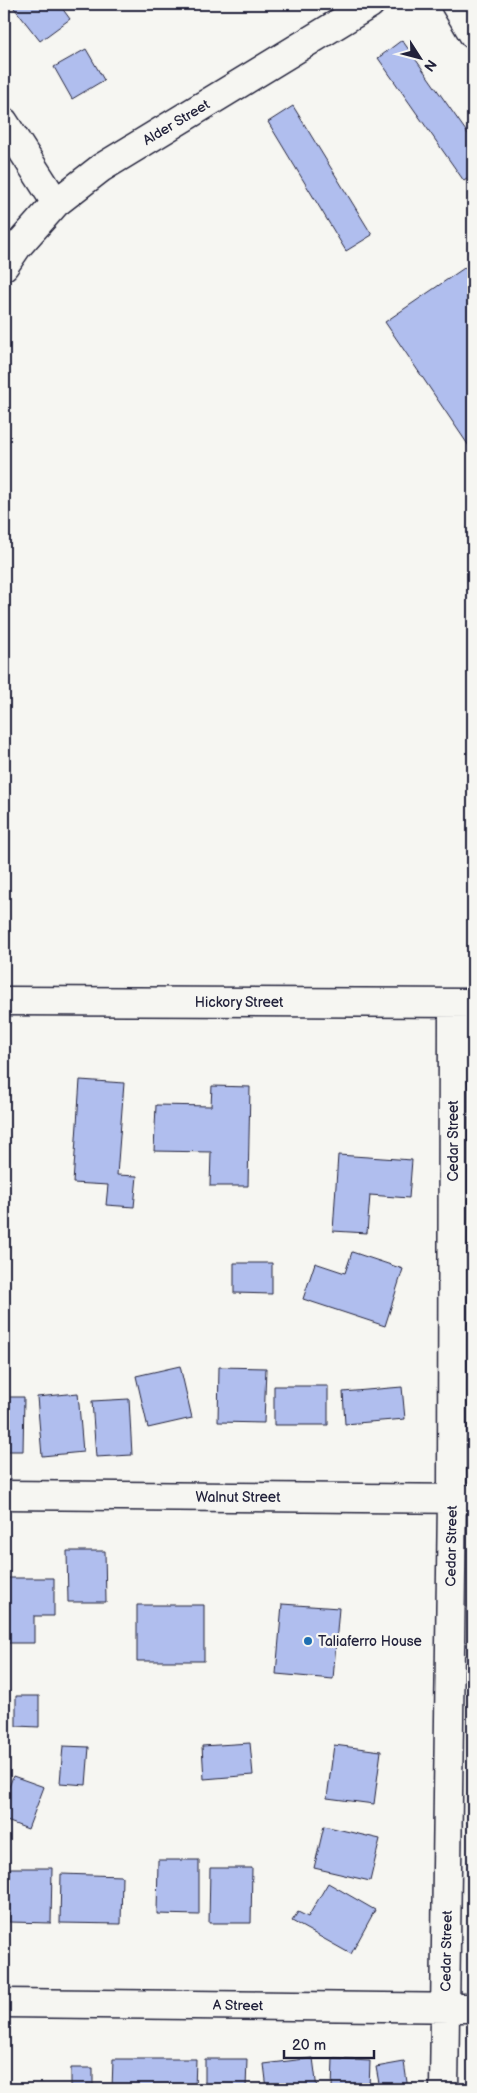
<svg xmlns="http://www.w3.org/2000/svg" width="477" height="2093" font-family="'Balsamiq Sans',sans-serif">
<rect width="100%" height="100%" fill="#f6f6f2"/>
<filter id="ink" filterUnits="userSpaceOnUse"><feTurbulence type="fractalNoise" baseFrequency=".02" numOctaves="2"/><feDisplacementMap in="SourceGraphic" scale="10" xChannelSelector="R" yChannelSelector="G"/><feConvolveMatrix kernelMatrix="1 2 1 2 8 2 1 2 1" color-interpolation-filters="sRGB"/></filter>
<g filter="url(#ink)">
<path fill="#b0beee" stroke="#22223b" d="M11 4H59L70 19 40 41Z
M402 40 473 141V175L464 181 378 58Z
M86 49 104 80 72 99 54 67Z
M293 106 372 235 346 251 268 122Z
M473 262V452L385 322Z
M80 1080 124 1083 117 1175 137 1176 134 1207 106 1205 108 1185 73 1183Z
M212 1086 250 1087 248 1186H210L211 1152 154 1151 156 1105 211 1106Z
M338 1155 412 1160 409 1198 370 1195 367 1233 333 1231Z
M352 1252 403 1269 385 1326 303 1299 315 1263 345 1273Z
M234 1263H272V1294L234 1293Z
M180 1366 192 1418 148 1428 136 1376Z
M219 1367 266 1368 264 1423 218 1422Z
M274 1386H328V1425H274Z
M402 1387 405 1419 345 1424 343 1392Z
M78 1393 83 1452 42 1456 37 1397Z
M4 1397H24L23 1451H4Z
M129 1399 132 1455 96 1457 92 1401Z
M67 1551H105L106 1602H68Z
M4 1578H54V1616H34V1643H4Z
M282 1604 339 1608 333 1679 276 1674Z
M137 1605H204V1661H137Z
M16 1696H39V1727L16 1726Z
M250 1743 253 1775 204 1779 202 1746Z
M334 1745 381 1751 374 1804 327 1798Z
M63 1746 89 1747 86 1785 60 1783Z
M13 1776 44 1787 28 1829 4 1820V1801Z
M324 1826 380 1839 370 1881 314 1868Z
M158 1860H199V1915L157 1914Z
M10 1868H52L51 1923 9 1922Z
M210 1868H252L251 1923H209Z
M61 1874 122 1876 121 1924 60 1923Z
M328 1883 375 1910 351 1954 292 1921 298 1912 308 1917Z
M313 2058 317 2089H267L264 2064Z
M113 2059H196L195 2089H112Z
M205 2059H247L246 2089H205Z
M333 2059 370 2061 369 2089H332Z
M404 2062 408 2089H380L376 2067Z
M71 2068H93V2089H71Z"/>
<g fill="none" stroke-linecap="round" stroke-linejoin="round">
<g stroke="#22223b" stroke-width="31">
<path id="minor" d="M4 122 56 203
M4 266 17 247 56 203 101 168 370 4
M4 1001 473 1003
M4 1495 473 1499
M4 2003 473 2008
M444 2089 452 1499 453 1003"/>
</g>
<g stroke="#22223b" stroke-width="31">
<path id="major" d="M455 4 473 34"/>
</g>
<use href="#minor" stroke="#f6f6f2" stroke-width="28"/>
<use href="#major" stroke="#f6f6f2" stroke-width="28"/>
</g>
</g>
<circle fill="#1f6fb2" stroke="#f6f6f2" stroke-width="2" cx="308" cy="1641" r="5"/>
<g text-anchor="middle" stroke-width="4.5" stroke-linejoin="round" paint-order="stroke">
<g font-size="14" fill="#22223b" stroke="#f6f6f2">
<text transform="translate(176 122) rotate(-31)" y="5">Alder Street</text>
<text x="239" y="1007">Hickory Street</text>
<text transform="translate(453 1141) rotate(-90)" y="5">Cedar Street</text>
<text x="238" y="1502">Walnut Street</text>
<text transform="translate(451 1546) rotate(-89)" y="5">Cedar Street</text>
<text transform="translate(446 1951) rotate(-89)" y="5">Cedar Street</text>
<text transform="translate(238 2005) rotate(1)" y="5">A Street</text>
</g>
<g font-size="14" fill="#22223b" stroke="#f6f6f2" text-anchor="start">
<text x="318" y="1646">Taliaferro House</text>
</g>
</g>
<rect width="477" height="2093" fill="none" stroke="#f6f6f2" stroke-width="20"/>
<rect x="10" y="10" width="457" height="2073" fill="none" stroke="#22223b" stroke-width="2" filter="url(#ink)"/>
<g transform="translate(420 58) rotate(126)" stroke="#f6f6f2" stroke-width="4" paint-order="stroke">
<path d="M0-4L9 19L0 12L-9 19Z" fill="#22223b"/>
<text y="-8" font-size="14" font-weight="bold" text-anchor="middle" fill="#22223b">N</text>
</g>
<path d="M284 2050v8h90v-8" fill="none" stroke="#22223b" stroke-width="2.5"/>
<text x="292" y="2050" font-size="15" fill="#22223b" stroke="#f6f6f2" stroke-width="4" paint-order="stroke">20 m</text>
</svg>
